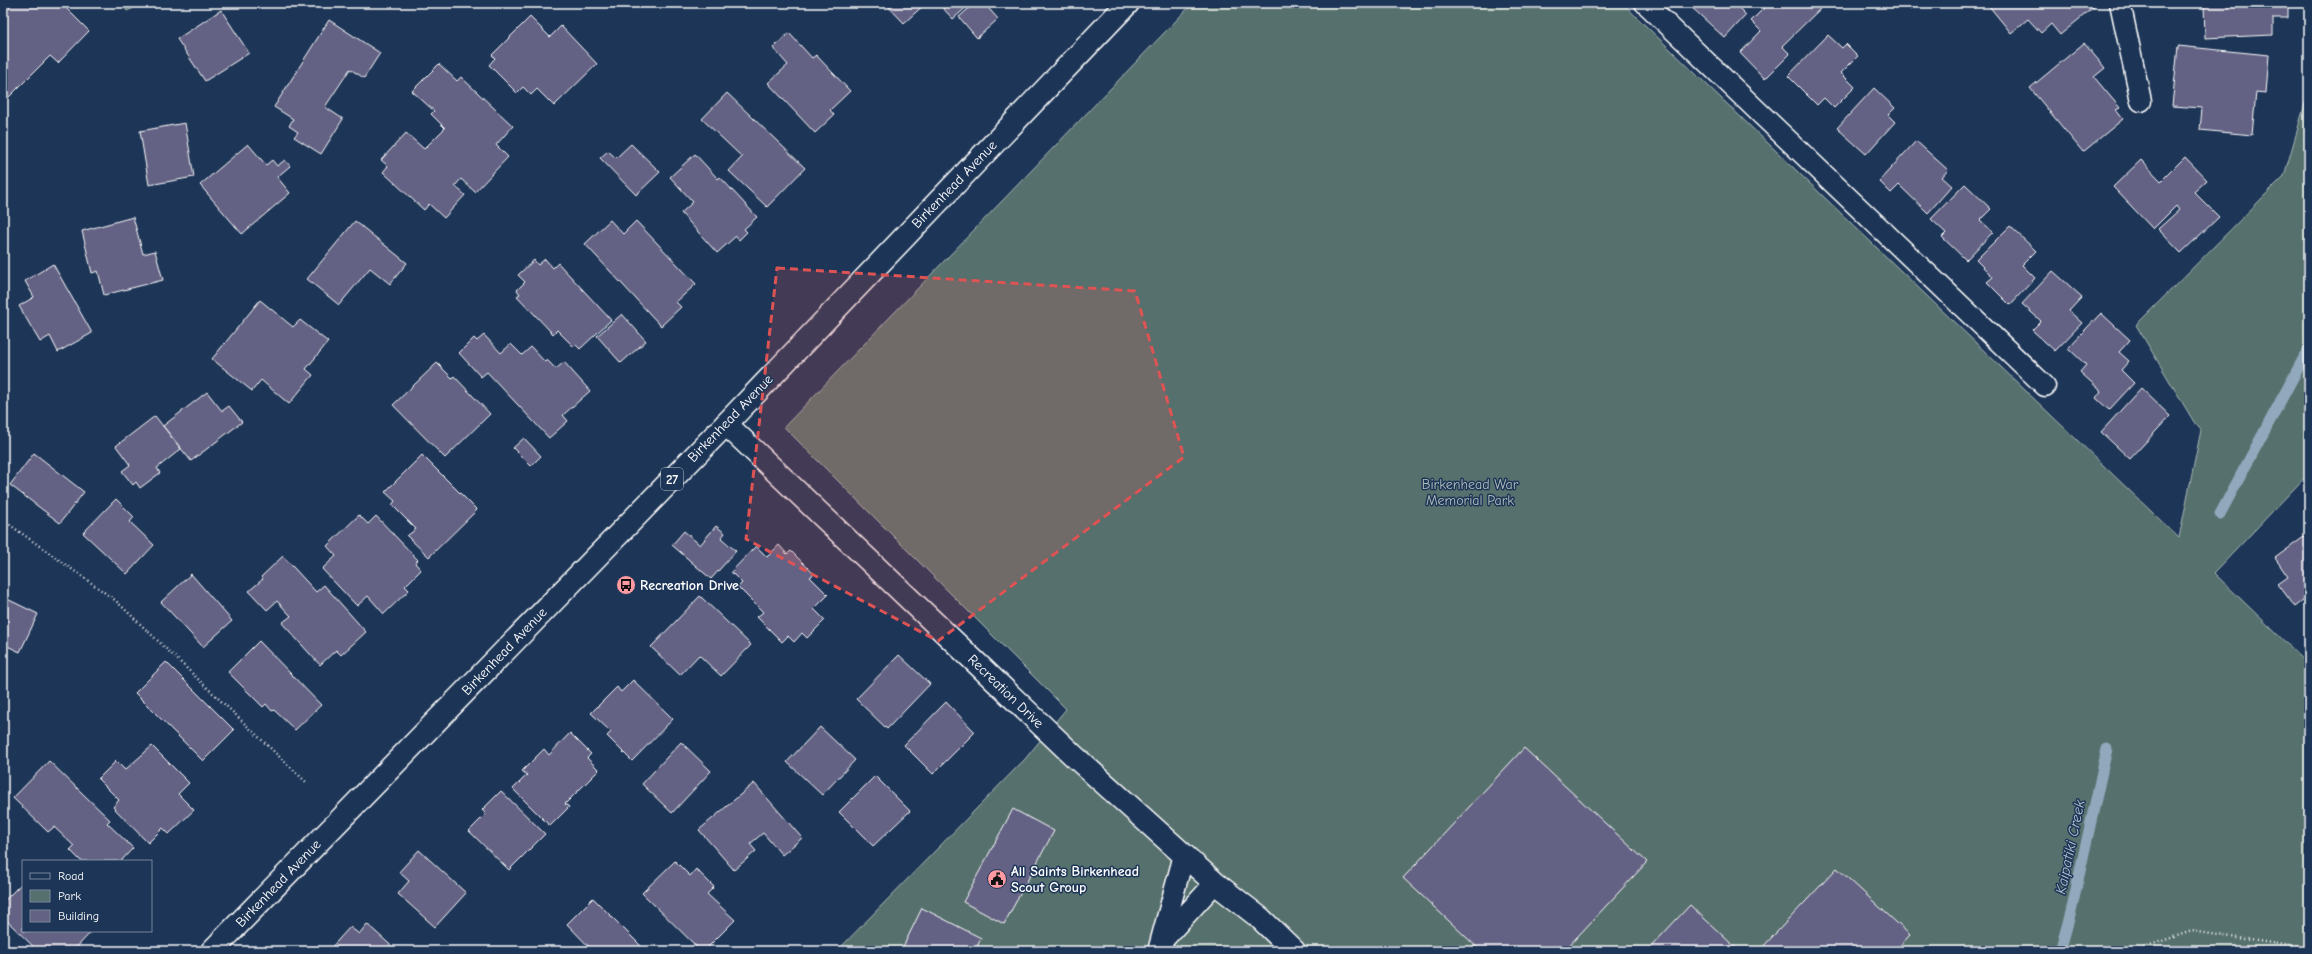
<svg xmlns="http://www.w3.org/2000/svg" width="2312" height="954" font-family="'Comic Neue',sans-serif">
<rect width="100%" height="100%" fill="#1d3557"/>
<filter id="ink" filterUnits="userSpaceOnUse"><feTurbulence type="fractalNoise" baseFrequency=".025" numOctaves="2"/><feDisplacementMap in="SourceGraphic" scale="8" xChannelSelector="R" yChannelSelector="G"/><feConvolveMatrix kernelMatrix="1 2 1 2 8 2 1 2 1" color-interpolation-filters="sRGB"/></filter>
<g filter="url(#ink)">
<path fill="#56706d" stroke="#aab8b6" d="M121 3H145L127 11Z
M1193 3H1622L2179 538 2201 430 2194 422 2136 325 2284 176 2309 90V473L2214 573 2309 665V951H837L1025 759 1066 709 784 427Z"/>
<g fill="none" stroke-linecap="round" stroke-linejoin="round">
<path stroke="#92a8bd" stroke-width="11" d="M2220 514 2309 348
M2060 951 2071 912 2107 749"/>
</g>
<path fill="#636284" stroke="#fff" d="M3 3H61L89 31 58 63 50 56 4 102 3 15 9 9Z
M885 3H926L904 23Z
M938 3H971L953 19Z
M975 3H984L998 19 977 38 959 17Z
M1689 3H1734L1746 15 1725 38 1688 4Z
M1769 3H1826L1782 46 1790 54 1765 79 1740 53 1761 31 1751 21Z
M1903 3H1918L1911 10Z
M1993 3H2093L2095 6 2060 35 2051 24 2041 33 2028 19 2011 33 1989 6Z
M2204 3H2288V18H2273V35L2205 38Z
M221 10 249 53 205 81 177 39Z
M530 17 550 37 561 26 597 64 554 106 537 89 531 95 523 87 517 93 489 65 495 58 492 55Z
M329 20 380 53 364 78 350 69 325 107 343 119 321 154 294 137 298 132 289 126 293 119 274 107Z
M789 33 812 58 816 55 850 91 830 110 834 115 815 133 768 83 788 65 773 48Z
M1828 35 1842 48 1846 44 1858 56 1841 73 1855 87 1834 108 1824 98 1817 105 1788 76Z
M2084 43 2105 68 2094 77 2120 108 2116 110 2123 119 2083 152 2030 88Z
M2178 46 2269 55 2266 93 2256 92 2252 135 2200 130 2202 108 2172 106Z
M439 64 457 81 461 77 513 126 496 145 508 157 475 192 461 179 455 186 465 195 444 218 429 204 424 210 383 172 388 166 381 160 406 133 424 149 445 128 431 114 434 111 412 91Z
M1874 88 1895 108 1888 115 1895 122 1866 154 1837 128Z
M727 93 805 168 767 207 729 171 742 157 702 119Z
M185 123 194 177 149 185 140 131Z
M1916 141 1948 170 1942 177 1952 186 1928 213 1899 185 1891 193 1879 181Z
M248 144 266 165 272 160 277 166 285 160 290 166 277 177 290 193 242 234 200 185Z
M631 144 660 172 636 195 600 158 608 151 616 158Z
M695 154 718 179 720 177 757 217 744 229 747 232 739 240 736 236 717 253 681 213 693 202 670 177Z
M2185 157 2207 180 2194 192 2219 217 2181 253 2158 229 2179 210 2176 206 2153 229 2113 187 2141 160 2161 181Z
M1965 184 1991 209 1980 220 1993 232 1966 260 1942 237 1946 233 1931 219Z
M133 217 143 254 155 251 163 280 104 295 98 271 92 273 82 231Z
M610 220 623 234 636 221 696 284 676 302 681 307 661 326 585 244Z
M355 221 407 263 390 284 370 268 339 305 307 279Z
M2010 226 2036 251 2022 265 2035 278 2010 305 1987 282 1993 277 1976 260Z
M545 259 553 268 558 263 611 320 580 349 576 345 574 347 557 330 553 334 517 296 520 294 517 290 525 282 518 275 534 260 538 265Z
M53 264 92 333 58 352 50 336 40 342 19 306 34 297 25 281Z
M2053 271 2082 297 2069 311 2082 323 2055 351 2032 330 2041 321 2022 304Z
M260 300 293 327 300 320 328 342 306 369 313 375 289 404 261 380 252 391 212 359Z
M2101 313 2130 340 2119 352 2129 361 2121 370 2134 383 2109 410 2096 398 2101 391 2080 372 2086 365 2068 348Z
M622 314 646 341 621 363 597 336Z
M484 335 501 353 511 344 522 355 531 347 545 362 547 360 556 369 564 362 590 391 563 415 568 421 549 438 487 372 481 377 459 353 474 338 477 341Z
M437 363 452 378 454 376 490 414 445 458 393 405Z
M2141 388 2170 416 2130 459 2101 432Z
M207 392 222 411 229 406 242 422 191 461 163 426Z
M155 416 181 449 157 468 160 473 140 488 136 482 133 485 122 471 130 465 116 446Z
M524 438 541 456 531 466 513 448Z
M34 453 84 492 60 523 10 485Z
M422 455 477 510 429 557 407 536 416 529 392 505 395 501 385 492Z
M116 499 134 517 130 522 154 545 127 574 83 533Z
M359 515 368 524 376 516 418 560 415 563 421 570 405 586 409 590 384 614 368 596 357 606 322 569 336 556 327 546Z
M716 526 725 533 721 538 736 551 711 579 672 545 684 531 700 545Z
M2308 534 2309 596 2295 607 2278 584 2288 577 2275 558Z
M779 545 787 554 791 551 814 574 810 577 828 595 814 609 825 620 807 638 802 633 794 642 788 636 782 642 757 617 763 612 738 587 742 583 731 572 756 546 767 557Z
M283 556 316 592 324 585 366 632 341 655 336 650 320 665 282 623 291 616 277 601 267 610 249 591 263 579 261 577Z
M191 574 232 621 203 647 161 602Z
M700 596 751 645 721 676 699 655 680 675 651 647Z
M3 597 38 614 20 652 3 644Z
M259 641 321 705 295 730 274 710 272 711 266 704 263 707 228 672Z
M899 655 930 684 887 729 856 699Z
M166 662 234 730 203 761 135 693Z
M633 680 673 719 632 761 607 736 611 732 591 713 617 687 621 692Z
M946 702 975 732 933 774 904 745Z
M820 727 855 760 822 795 787 762Z
M570 733 591 754 587 758 599 770 565 804 569 807 550 826 513 789 527 775 522 771 544 749 549 755Z
M681 742 711 771 672 813 642 784Z
M152 746 189 783 178 794 194 810 169 834 163 828 148 843 113 807 119 800 98 779 116 761 125 770Z
M1524 748 1647 862 1564 951H1481L1403 878Z
M49 761 110 820 107 823 133 848 121 861H81L70 850 74 846 54 827 48 832 13 798Z
M875 776 910 811 873 846 839 812Z
M754 783 802 838 782 855 763 833 750 844 756 851 734 870 699 830Z
M501 791 545 834 509 870 469 831 486 814 482 810Z
M1013 809 1054 831 1004 924 963 902Z
M419 850 466 893 435 927 398 894 409 881 399 872Z
M675 861 690 876 696 869 714 887 707 894 735 920 704 951H701L642 893Z
M1837 868 1910 935 1895 951H1759Z
M23 882V931H92L73 951H38L3 917V902Z
M593 898 646 951H593L567 924Z
M1690 905 1739 951H1647Z
M922 908 981 938 975 951H901Z
M367 924 397 951 329 950 350 927 359 934Z"/>
<g fill="none" stroke-linecap="round" stroke-linejoin="round">
<g stroke="#fff" stroke-width="23">
<path id="lane" d="M1645 3 2045 386
M2120 3 2141 101
M1164 939 1215 883
M1158 951 1184 855"/>
</g>
<g stroke="#fff" stroke-width="25">
<path id="street" d="M726 424 1075 757 1215 883 1260 918 1294 951"/>
</g>
<g stroke="#fff" stroke-width="25">
<path id="primary" d="M212 951 726 424 1128 3"/>
</g>
<path stroke="#fff" stroke-width="2.5" stroke-dasharray="1 3" stroke-linecap="butt" d="M3 520 115 600 306 782
M2132 951 2192 931 2297 947 2304 951"/>
<use href="#lane" stroke="#1d3557" stroke-width="20"/>
<use href="#street" stroke="#1d3557" stroke-width="22"/>
<use href="#primary" stroke="#1d3557" stroke-width="22"/>
</g>
</g>
<path fill="#de5353" fill-opacity="0.2" stroke="#de5353" stroke-width="3" stroke-dasharray="8 5" stroke-linejoin="round" d="M777 268 1135 291 1184 457 938 641 746 539Z"/>
<defs>
<g id="bus-disc" transform="scale(1)"><circle r="9.5" fill="#ff9aa2" stroke="#1d3557"/><path d="M-5-6H5V4H4V6H2V4H-2V6H-4V4H-5ZM-3.5-4V0h7V-4ZM-3.5 1.2v1.5H-2V1.2ZM2 1.2v1.5H3.5V1.2Z" fill="#111"/></g>
<g id="civic-disc" transform="scale(1)"><circle r="9.5" fill="#ff9aa2" stroke="#1d3557"/><path d="M-.6-6.5H3V-4.5H.6V-3L4-1V1h2V6H-6V1h2V-1L-.6-3ZM-1.2 2.5V6h2.4V2.5Z" fill="#111"/></g>
</defs>
<g fill-rule="evenodd">
<use href="#bus-disc" x="626" y="585"/>
<use href="#civic-disc" x="997" y="879"/>
</g>
<g text-anchor="middle" stroke-width="3" stroke-linejoin="round" paint-order="stroke">
<rect fill="#1d3557" stroke="#bbc2cd" stroke-width="1" x="661" y="468" width="22" height="22" rx="3"/>
<g font-size="13" font-weight="bold" fill="#fff">
<text x="672" y="484">27</text>
</g>
<g font-size="14" fill="#fff" stroke="#1d3557">
<text transform="translate(954 184) rotate(-46)" y="5">Birkenhead Avenue</text>
<text transform="translate(730 418) rotate(-46)" y="5">Birkenhead Avenue</text>
<text transform="translate(504 651) rotate(-46)" y="5">Birkenhead Avenue</text>
<text transform="translate(1006 691) rotate(44)" y="5">Recreation Drive</text>
<text transform="translate(278 883) rotate(-46)" y="5">Birkenhead Avenue</text>
</g>
<g font-size="14" fill="#b3bfbd" stroke="#1d3557">
<text x="1470" y="489">Birkenhead War<tspan x="1470" dy="16">Memorial Park</tspan></text>
</g>
<g font-size="14" font-weight="bold" fill="#fff" stroke="#1d3557" text-anchor="start">
<text x="640" y="590">Recreation Drive</text>
<text x="1011" y="876">All Saints Birkenhead<tspan x="1011" dy="16">Scout Group</tspan></text>
</g>
<g font-size="15" font-style="italic" fill="#b6c5d3" stroke="#1d3557">
<text transform="translate(2070 847) rotate(-78)" y="5">Kaipatiki Creek</text>
</g>
</g>
<rect width="2312" height="954" fill="none" stroke="#1d3557" stroke-width="16"/>
<rect x="8" y="8" width="2296" height="938" fill="none" stroke="#fff" stroke-width="1.5" filter="url(#ink)"/>
<rect x="22" y="860" width="130" height="72" fill="#1d3557" stroke="#77869a"/>
<rect x="30" y="873" width="20" height="6" fill="#1d3557" stroke="#77869a"/>
<text x="58" y="880" font-size="12" fill="#ffffff">Road</text>
<rect x="30" y="890" width="20" height="12" fill="#56706d" stroke="#77869a"/>
<text x="58" y="900" font-size="12" fill="#ffffff">Park</text>
<rect x="30" y="910" width="20" height="12" fill="#636284" stroke="#77869a"/>
<text x="58" y="920" font-size="12" fill="#ffffff">Building</text>
</svg>
